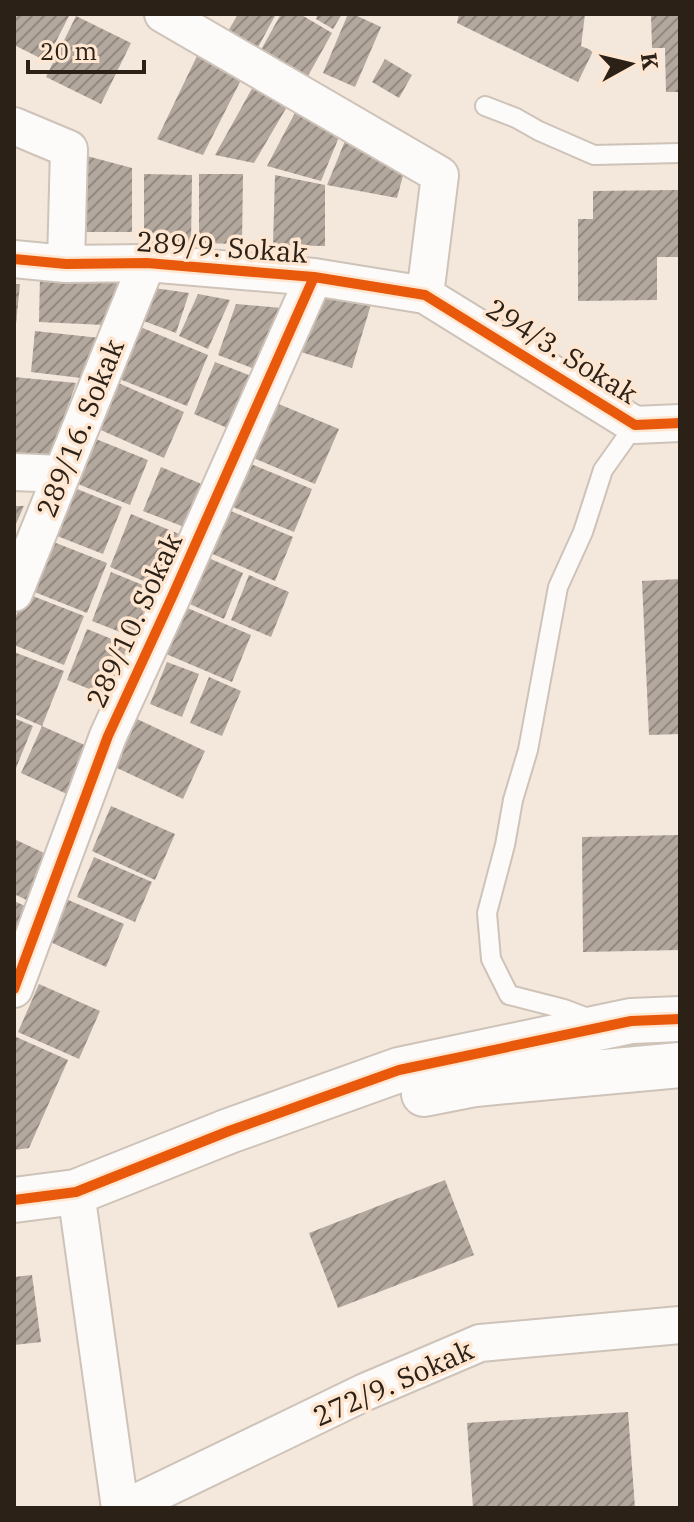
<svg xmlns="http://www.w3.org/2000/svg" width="694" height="1522" font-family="'IBM Plex Serif',serif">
<defs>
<pattern id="building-hatch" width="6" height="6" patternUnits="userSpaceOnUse" patternTransform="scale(2)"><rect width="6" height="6" fill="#b3a89e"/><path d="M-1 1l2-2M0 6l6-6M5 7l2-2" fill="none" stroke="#928880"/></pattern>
</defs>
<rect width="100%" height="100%" fill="#f4e7dc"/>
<path fill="url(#building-hatch)" d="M14 14H70L46 61 14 45Z
M238 14H276L256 51 227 33Z
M281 14H300L332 33 304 83 257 57Z
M318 14H342L333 29 316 19Z
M348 14H353L381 27 355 87 323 73Z
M459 14H585L581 46 593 51 578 82 457 23Z
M651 14H680V92H666L665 48H652Z
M76 16 131 43 101 104 46 77Z
M197 56 243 76 203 155 157 139Z
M385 59 412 75 399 98 372 82Z
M254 85 288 105 254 163 215 155Z
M297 109 341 132 321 181 267 166Z
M347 136 405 168 397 198 327 185Z
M87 156 132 168V232H84Z
M144 174 192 175 191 245 144 244Z
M199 174H243L242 244 199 243Z
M275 175 325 185V246L273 245Z
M680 190V257H657V300L578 301V219H593V191Z
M40 276 118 282 104 325 39 322Z
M14 284H20L16 324H14Z
M154 288 189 293 176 333 141 320Z
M198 294 230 300 208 349 179 336Z
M320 296 372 301 352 368 301 352Z
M236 304 293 309 265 373 218 355Z
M138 326 208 355 187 406 117 378Z
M35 331 100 338 81 378 31 372Z
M215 362 259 379 237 432 194 414Z
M14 377 76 383 47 467 14 464Z
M114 381 184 412 164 458 94 427Z
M269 400 339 429 315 484 246 455Z
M86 435 148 460 130 505 68 480Z
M246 462 312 489 294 532 228 505Z
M161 467 209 487 192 530 143 511Z
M67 485 122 507 103 554 47 532Z
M14 506H24L14 528Z
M226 509 293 537 275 581 208 552Z
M131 514 184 536 163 589 110 567Z
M46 539 107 563 87 613 27 589Z
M204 556 243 573 224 619 185 602Z
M111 572 162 593 143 641 92 621Z
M249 575 289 592 271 637 231 620Z
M680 579V734L649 735 642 581Z
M25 593 84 616 64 665 14 645V621Z
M185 607 251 635 232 682 166 654Z
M87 629 129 646 109 697 67 680Z
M14 652 64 671 42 726 14 714Z
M167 662 199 674 182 717 150 704Z
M209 677 241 691 222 736 190 723Z
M14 718 33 726 14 773Z
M137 719 205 751 183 799 115 767Z
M42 726 89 747 69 795 21 773Z
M111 806 175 834 155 880 92 851Z
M680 835V950L583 952 582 837Z
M14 839 55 858 35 904 14 894Z
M94 857 152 882 135 922 77 897Z
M66 899 124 924 106 967 48 941Z
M14 901 34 910 14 946Z
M39 984 100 1011 79 1059 18 1032Z
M14 1036 68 1060 29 1148 14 1150Z
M445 1180 474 1255 338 1308 309 1233Z
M32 1275 41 1342 14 1345V1277Z
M628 1412 635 1508H473L467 1423Z"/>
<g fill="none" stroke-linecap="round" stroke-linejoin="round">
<g stroke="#cec3b9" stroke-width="22">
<path id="service" d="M485 106 516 118 539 131 594 155 680 153
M593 1020 564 1009 509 995 491 959 487 913 505 845 513 800 528 750 558 587 583 532 603 470 635 425"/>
</g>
<g stroke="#cec3b9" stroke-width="40">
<path id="minor" d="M163 14 440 175 425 295
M14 126 69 149 66 264
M14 259 66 264 147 263 314 277 425 295 635 425 680 423
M14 472 62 474
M14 593 147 263
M14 989 108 736 172 597 314 277
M76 1192 120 1508
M125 1508 365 1392 480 1343 680 1325"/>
</g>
<g stroke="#cec3b9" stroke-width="48">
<path id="tertiary" d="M424 1094 475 1084 680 1065
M14 1200 76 1192 229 1131 399 1070 631 1021 680 1019"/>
</g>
<use href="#service" stroke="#fdfbfa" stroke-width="18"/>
<use href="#minor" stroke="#fdfbfa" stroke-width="36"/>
<use href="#tertiary" stroke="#fdfbfa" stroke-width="44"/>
<g stroke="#fee6d1" stroke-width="15">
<path id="cycleway" d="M14 259 66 264 147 263 314 277 425 295 635 425 680 423
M14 989 108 736 172 597 314 277
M14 1200 76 1192 229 1131 399 1070 631 1021 680 1019"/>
</g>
<use href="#cycleway" stroke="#e8590c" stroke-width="10"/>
</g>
<g text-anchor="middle" stroke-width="7" stroke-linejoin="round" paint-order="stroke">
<g font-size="28" fill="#2c2117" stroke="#fee6d1">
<text transform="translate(222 247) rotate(4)" y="10">289/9. Sokak</text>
<text transform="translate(562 351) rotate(32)" y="10">294/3. Sokak</text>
<text transform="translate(80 428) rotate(-68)" y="10">289/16. Sokak</text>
<text transform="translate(134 620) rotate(-65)" y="10">289/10. Sokak</text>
<text transform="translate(393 1383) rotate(-24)" y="10">272/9. Sokak</text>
</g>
</g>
<rect width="694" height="1522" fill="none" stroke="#2c2117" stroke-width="32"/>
<g transform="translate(630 64) rotate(82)" stroke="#fee6d1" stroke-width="6" paint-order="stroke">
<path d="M0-6L14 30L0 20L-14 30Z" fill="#2c2117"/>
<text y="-12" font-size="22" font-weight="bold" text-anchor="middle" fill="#2c2117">K</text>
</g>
<path d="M28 60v12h116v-12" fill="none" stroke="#2c2117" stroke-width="4"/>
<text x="40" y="60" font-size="24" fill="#2c2117" stroke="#fee6d1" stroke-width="6" paint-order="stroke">20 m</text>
</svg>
